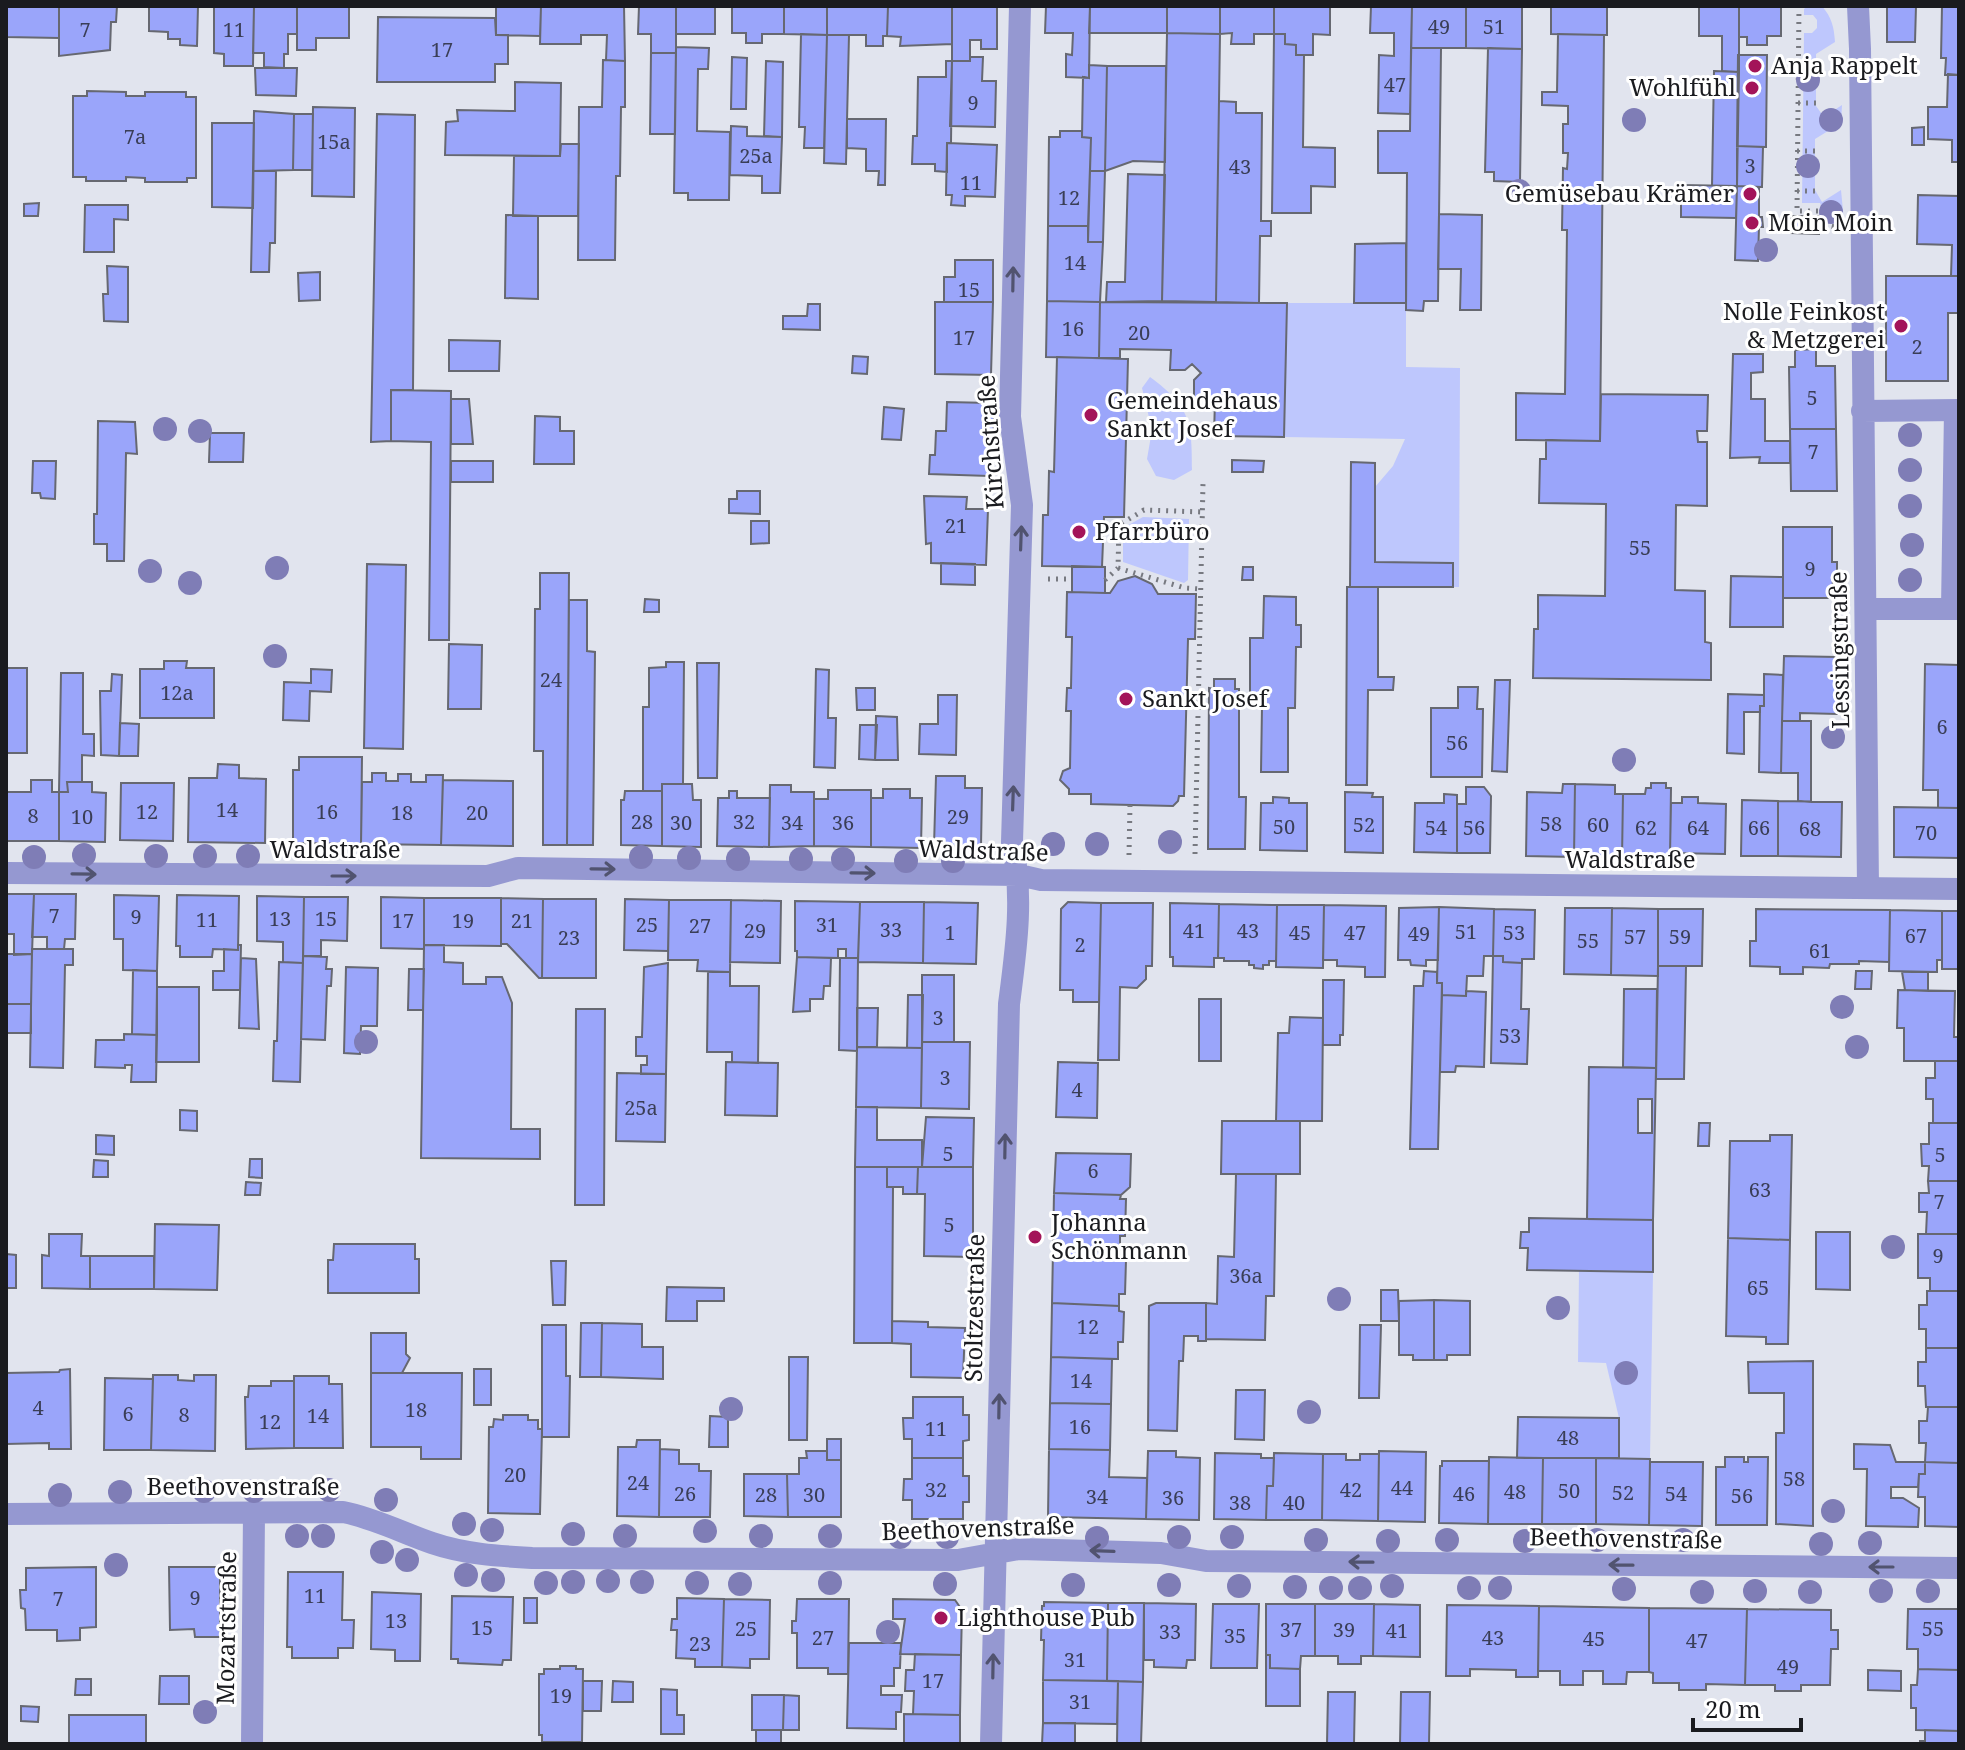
<svg xmlns="http://www.w3.org/2000/svg" width="1965" height="1750" font-family="'Noto Serif',serif">
<rect width="100%" height="100%" fill="#e1e4ee"/>
<path fill="#bec7fd" d="M1808 6H1822C1832 18 1834 27 1835 42L1816 54V106L1824 117 1842 105 1841 123 1815 139V190L1822 202 1841 190 1844 221 1841 222 1825 217 1820 203H1802L1804 33H1812L1817 28V20L1813 15H1804V9Z
M1287 303H1406V367L1460 368 1459 587H1453V563L1375 562V487L1393 466 1405 439 1284 437Z
M1150 377C1191 407 1192 423 1192 470L1174 480 1156 476 1147 459 1152 430 1142 388Z
M1143 517 1189 519 1188 580 1184 583 1123 562V528Z
M1579 1271 1653 1272 1650 1459 1619 1458V1418L1606 1363 1578 1362Z"/>
<path fill="#9aa5fa" stroke="#666871" stroke-width="2" fill-rule="evenodd" d="M6 6H59V38L6 37Z
M59 6H117L116 22H111L110 50 59 56Z
M149 6H198L197 46 180 45V39H168V32L149 31Z
M214 6H254L253 66H224V54L214 53Z
M254 6H297V34H288V54H284V68L264 67V53H253Z
M297 6H349V38H316V50H297Z
M496 6H541L540 36 496 35Z
M541 6H624L625 61 606 60 607 35H581V44H540Z
M639 6H676V53H651V34H638Z
M676 6H715V34H676Z
M732 6H784V34H762V43H746V33H732Z
M784 6H827V35L784 34Z
M827 6H888L887 36H883V46H866V35H827Z
M888 6H952V44L900 46 901 37 887 36Z
M952 6H997V49H981V40H970V61H952Z
M1046 6H1090L1089 78 1066 77V54L1072 55 1073 33H1045Z
M1090 6H1167V33H1089Z
M1167 6H1220V34L1167 33Z
M1220 6H1274V34H1254V44H1231L1232 33 1220 34Z
M1274 6H1330V35L1313 34V55H1296V45L1285 44V34H1274Z
M1371 6H1412L1410 114 1378 113 1379 55 1394 56V33H1370Z
M1412 6H1466V48H1411Z
M1466 6H1522V49L1466 48Z
M1551 6H1607V35L1551 34Z
M1699 6H1739V72L1722 71V36H1699Z
M1739 6H1781V36H1767V45H1747V37H1739Z
M1887 6H1916L1915 42H1887Z
M1942 6H1959V75H1945L1946 58H1941Z
M378 17 495 18 496 35H508V64H495V82H377Z
M1167 33 1220 34 1216 302 1162 301Z
M801 34 827 35 824 148H804L805 127H799Z
M1274 34H1285V44L1296 45V55H1304L1303 147 1335 148V187L1311 186V213H1272Z
M1558 34 1604 35 1600 441 1516 440V393L1565 394 1567 230H1562L1563 168 1567 169 1568 153H1563V124H1568V106L1542 105V92H1557Z
M827 35H849L846 164 824 163Z
M676 47 709 48 708 69H698L697 131 730 132 729 200H688V193H674Z
M1411 48H1441L1438 301H1424L1423 311 1406 310 1407 173H1378V131H1410Z
M1488 48 1522 49 1520 182 1494 181V172H1485Z
M651 53H676L675 134H650Z
M1738 55H1767L1766 147 1737 146Z
M732 57 747 58 746 109H731Z
M970 57H983L982 81H996L995 127 950 126 952 61H970Z
M603 60 625 61V107H621L620 176H616L615 260H578L579 107H602Z
M766 61 783 62 782 137 764 136Z
M946 61H952L951 143H947V172L935 171V164H912L913 136H917L918 77H946Z
M1089 65 1107 66 1105 171H1090L1091 138 1082 137 1083 77 1089 78Z
M1107 66H1166L1165 162 1133 161 1105 171Z
M255 68H297L296 96 256 95Z
M1714 71 1739 72 1737 186H1712Z
M1948 74 1959 75V162H1952V140L1928 139V107H1947Z
M515 82 561 83 560 156 445 155 446 122 458 121 457 110 515 111Z
M87 91 126 92V96H145V92H186V97H196V178H187V182H145V178L126 177V181H86V177H73V96H87Z
M1219 101 1236 102V113H1262L1261 221H1271V236H1260L1259 303 1216 302Z
M313 107 355 108 354 197 312 196Z
M254 111 294 114 293 170 253 171Z
M294 114H313L312 170H293Z
M377 114 415 115 413 390H391V441L371 442Z
M847 119H886L885 185H878L879 171H866V149L847 148Z
M212 123H254L253 208 212 207Z
M731 126 747 127V136L782 137 780 193H762V176L730 175Z
M1924 127V145H1912V128Z
M1060 131H1082V137L1091 138 1088 226H1048L1049 137H1060Z
M947 143 997 145 995 197 965 196V206L951 205 952 195H946Z
M561 144H579L578 216H513L514 156H560Z
M1737 146 1763 147 1762 187 1737 186Z
M253 171H276L275 243H270L269 272H251Z
M1090 171H1105L1103 242H1088Z
M1128 174 1165 175 1162 301 1106 302 1107 282H1125Z
M1681 185 1737 186 1736 218 1681 217Z
M1737 186 1759 187V217H1762L1763 227H1759L1758 261 1735 260Z
M1918 195 1959 196V276H1951L1952 245 1917 244Z
M39 203 38 216H24V204Z
M85 205H128V220L114 219V252H84Z
M1439 214 1482 215 1481 310H1460L1461 269H1438Z
M506 215 538 216V299L505 298Z
M1791 216H1819V234L1791 233Z
M1048 226H1088V242H1103L1100 302 1047 301Z
M1406 243V303H1354L1355 244Z
M955 260H993V302H944V277H955Z
M107 266 128 267V322L104 321 103 294H108Z
M320 272V300L299 301 298 273Z
M1886 276H1959V313H1948V381H1886Z
M1047 301 1100 302 1099 358 1046 357Z
M935 302H993L991 375 935 374Z
M1100 302 1287 303 1284 437 1214 436 1215 399H1194V380L1201 373 1192 364 1185 370H1170L1171 350 1120 349V358H1099Z
M808 304H820V330L783 329V316H807Z
M449 340 500 341 499 371H449Z
M1816 349V366H1835L1836 429H1790L1789 367H1795V350Z
M1733 354H1763V372L1751 373V399H1765V441H1790V463H1759L1760 457 1730 458Z
M853 356 868 357 867 374 852 373Z
M1057 357 1128 359 1124 517H1104L1102 567 1042 566 1043 515H1048L1049 471 1054 472Z
M391 390 451 391 449 640H429L431 442 391 441Z
M1601 394 1708 395 1707 431H1697L1698 442H1707V506L1676 505 1675 590 1705 591V642L1711 643V680L1533 678 1534 629H1538V595L1605 596 1606 504 1539 503 1540 459H1546V440L1600 441Z
M451 399H469L473 444H451Z
M947 402 990 403V416H994L993 447H989V476L929 474 930 455H935L936 431H946Z
M884 407 904 409 901 440 882 439Z
M535 416 560 417V431H574V464H534Z
M98 421 135 422 137 454 126 453 124 561H107V544H94V514H97Z
M1790 429H1836L1837 491H1791Z
M210 433H244L243 462H209Z
M1232 460 1264 461 1263 472H1232Z
M33 461H56L55 499 41 498 40 493H32Z
M451 461H493V482H451Z
M1351 462 1375 463V562L1453 563V587H1350Z
M737 491H760V514L729 513V499H737Z
M924 496 967 497 966 509H988L986 565 931 563V543L926 544Z
M751 521H769V543L751 544Z
M1783 527H1832V562H1837V579H1833L1832 598H1783Z
M941 563 975 564V585L941 584Z
M367 564 406 565 403 749 364 748Z
M1072 566 1105 567V593L1072 592Z
M1243 567H1253V580H1242Z
M540 573H569L567 845H543V751H534L535 609H540Z
M1135 576 1152 584 1158 594H1196L1195 639H1188L1184 796H1179L1178 801 1173 806 1091 804V794H1069V789L1060 780 1063 771 1070 768 1071 711H1066L1067 688H1071L1072 637H1066L1067 592 1110 593 1118 581Z
M1731 576 1783 577V627H1730Z
M1347 587H1378V677H1394L1393 690H1368L1367 785H1346Z
M1264 596 1296 597V625H1301V647H1296L1295 708H1288V772H1261L1262 706H1250V638H1263Z
M645 599 659 600V612H644Z
M569 600H587V651L595 652 593 845H567Z
M449 644 482 645 481 709H448Z
M1784 656 1838 657 1837 714 1800 713V721H1782Z
M164 661H187L186 668H214V718H140V669H164Z
M666 662H684L683 784H662V791H643V707H649V668L666 667Z
M697 663H719L717 778H698Z
M1925 664 1959 665V808H1938V790H1923Z
M6 668H27V753H6Z
M311 669 332 670 331 692 310 691 309 721 283 720 284 682 311 683Z
M816 669 829 670 828 718H836L835 768 814 767Z
M61 673H83V734H94V756L82 755V782H67L68 792H59Z
M112 674 122 675 119 756 101 755 100 691H111Z
M1764 674 1783 675 1781 773 1759 772 1760 706H1764Z
M1214 679H1235V689H1239V797H1246L1245 849H1208L1209 688 1214 689Z
M1495 680H1510L1507 772 1492 771Z
M1458 687H1478L1477 709H1483L1482 777H1431V708H1458Z
M856 688H875V710H857Z
M1728 694 1764 695V706H1760V712H1744V754L1727 753Z
M938 695H957L956 755 919 754 920 724H938Z
M876 716 897 717 898 760H875Z
M1782 721H1811V802L1798 801V773H1781Z
M120 723 139 724 138 756H119Z
M860 725H877L875 760 859 759Z
M299 757H362L361 844 293 843V770H299Z
M218 764 239 765V778L266 779 265 843 188 842 189 778H217Z
M372 773H386V781H398V774H411V782H426V775H443L441 845 361 844 362 782H372Z
M936 776H965V788H982L981 847 934 846Z
M31 780H52V792H59V841H6V792H31Z
M443 780 513 781V846L441 845Z
M67 782H92V792L106 793 105 842 59 841V792H68Z
M121 783H174L173 841 120 840Z
M1651 783H1666V788H1671L1670 858H1622L1623 794H1645L1646 788H1651Z
M662 784H692L693 800H701V847L662 846Z
M1563 784H1575L1574 857 1526 856 1527 792 1562 793Z
M1575 784 1615 785V794H1623L1622 858 1574 857Z
M770 785H791V792H814V846L769 847Z
M1466 787H1484L1491 796 1490 853H1457V804H1466Z
M883 789H910V798H922L921 848 871 847V798H883Z
M828 790H871V847L814 846V799H828Z
M625 791H662V846L621 845V800H624Z
M729 791H737V798H770L769 847 717 846 718 798H729Z
M1345 792 1373 793 1372 797H1383V853L1345 852Z
M1444 794 1457 795V853L1414 852 1415 803H1444Z
M1273 797 1289 798V803H1307V851L1260 850 1261 803H1273Z
M1682 797H1698V803L1726 804 1725 854 1670 853 1671 803H1682Z
M1742 800 1778 801V856H1741Z
M1778 801 1842 802 1841 857 1778 856Z
M1894 807 1959 808V858L1894 857Z
M6 894H34L32 954 14 955V934H6Z
M34 894H76L75 939H65L64 949H47V937H32Z
M114 895 159 896 157 971 123 970V939H114Z
M177 895 239 896 238 950 213 949 212 957H180V946H176Z
M257 896 304 897 303 963 283 962V942L257 941Z
M304 897H348L347 941 321 940V956H303Z
M381 897 424 898V949L381 948Z
M424 898H501V946L424 945Z
M501 898 543 899 542 978H539L507 944H501Z
M543 899H596V978H542Z
M625 899 669 900 668 951 624 950Z
M669 900H731L730 972 697 971 698 960H668Z
M731 900 781 901 780 963 730 962Z
M795 901 860 902 858 958H846V949H838V958L797 957V951H795Z
M860 902H924L923 963 858 962Z
M924 902 978 903 976 964 923 963Z
M1068 902 1101 903 1099 1002H1073V990H1060L1061 909Z
M1101 903H1153L1152 966H1146V979L1137 988 1120 987 1119 1060H1098Z
M1170 903 1219 904 1218 958H1214V967L1173 966V957H1170Z
M1219 904 1277 905 1276 961H1269V965H1263V969L1254 968V965H1249V961H1224V958H1218Z
M1277 905H1324L1323 968 1276 967Z
M1324 905 1386 906 1385 977H1365V967L1337 966V960H1323Z
M1439 907 1494 909 1493 956H1484L1483 976H1467L1466 996 1442 995V983H1437Z
M1439 907 1438 960H1426V966L1411 965 1410 960H1398L1399 908Z
M1565 908H1612L1611 975 1564 974Z
M1612 908 1658 909V976L1611 975Z
M1494 909 1535 910 1534 959H1522V963L1503 962V956H1493Z
M1658 909H1703L1702 966H1658Z
M1756 909 1890 910 1889 962 1859 961V964H1830L1829 968 1803 967V974H1780V967L1750 966V941H1756Z
M1890 910 1942 911V960H1937V972L1889 971Z
M1942 911H1959V969H1942Z
M238 945H241L240 990H213V971H224V949L238 950Z
M424 945H444V962L463 963V984H486V977H502L512 1003 511 1129H540V1159L421 1158Z
M32 949H73V965H65L63 1068 30 1067Z
M6 954H32L31 1004H6Z
M303 956 327 957 326 969H332L331 986H327L325 1040 301 1039Z
M1493 956H1503V962L1522 963 1521 1009H1529L1527 1064 1491 1063Z
M797 957 831 958 830 986H824L823 999H810V1011L793 1012Z
M241 958 256 959 259 1029 239 1028Z
M840 958H858L857 1051 839 1050Z
M279 962 303 963 300 1082 273 1081 274 1041H277Z
M668 963 666 1074H641V1065H647V1056H636V1037H642L644 967Z
M1658 966H1686L1684 1079H1656Z
M346 967 378 968 377 1026H361L360 1054 344 1053Z
M409 969H424L423 1010H408Z
M133 970 157 971V1035L132 1034Z
M1424 971 1437 972V983H1442L1438 1149H1410L1414 986H1423Z
M1856 971H1872L1871 989H1855Z
M708 972H730V986H759L758 1063 732 1062V1052H707Z
M1902 972H1928V991L1905 990Z
M922 975H954V1042H922Z
M1323 980H1344L1343 1035H1340V1045H1323Z
M157 987H199V1062H156Z
M1624 989H1657L1656 1068 1623 1067Z
M1898 990 1955 991 1954 1037H1959V1061H1904V1028H1897Z
M1466 991 1486 992 1484 1067 1456 1066 1455 1072H1440L1442 995 1466 996Z
M908 995H923L922 1048H907Z
M1199 999H1221V1061H1199Z
M6 1004H31V1033H6Z
M857 1008H878L877 1047H857Z
M576 1009H605L604 1205H575Z
M1290 1017 1323 1018 1322 1121H1276L1278 1033H1289Z
M124 1034 157 1035 156 1082H131L132 1065H125V1068L95 1067 96 1040H124Z
M922 1042H970L969 1109 921 1108Z
M857 1047 922 1048 921 1108 856 1107Z
M1935 1061H1959V1123H1933V1099H1926V1078H1935Z
M726 1062 778 1063 777 1116 725 1115Z
M1058 1062 1098 1063 1097 1118 1056 1117Z
M1589 1067 1656 1068 1653 1220 1587 1219ZM1638 1099H1652V1133H1638Z
M617 1073 666 1074 665 1142 616 1141Z
M856 1107H877V1140H922V1167H855Z
M180 1110 197 1111V1131L180 1130Z
M926 1117 974 1118 973 1167H922Z
M1222 1121H1300V1174H1221Z
M1699 1123H1710L1709 1146H1698Z
M1929 1123H1959V1181H1928L1929 1166H1922L1921 1144H1929Z
M96 1135 114 1136V1155L96 1154Z
M1770 1135H1792L1790 1240 1728 1238 1730 1141H1770Z
M1056 1153 1131 1154 1130 1187 1121 1195 1054 1193Z
M250 1159H262V1178L249 1177Z
M94 1160 108 1161V1177H93Z
M855 1167H887V1187H893L892 1343H854Z
M887 1167H918L917 1194H903V1187H887Z
M918 1167H973V1257L924 1256 925 1194H917Z
M1236 1174H1276L1274 1296H1266L1265 1340 1206 1339V1303L1217 1304 1218 1256 1234 1257Z
M1928 1181H1959V1234H1926L1927 1212H1919V1193H1929Z
M246 1182 261 1183 260 1195H245Z
M1054 1193 1121 1195 1120 1199H1126L1125 1236H1120V1252L1053 1250Z
M1529 1218 1653 1220V1272L1527 1270 1528 1248H1520L1521 1232H1529Z
M155 1224 219 1225 217 1290 154 1289Z
M1816 1232H1850V1290L1816 1289Z
M49 1234H82L81 1256H90V1289L42 1288V1255L49 1256Z
M1918 1234H1959V1291H1930V1278H1918Z
M1728 1238 1790 1240 1788 1344H1766V1337L1726 1336Z
M334 1244H415V1259H419V1293H328V1260H333Z
M1053 1250 1120 1252V1260H1126L1125 1294H1119V1306L1052 1303Z
M6 1254 16 1255V1288H6Z
M90 1256H154V1289H90Z
M551 1261H566L565 1305H553Z
M667 1287 724 1288V1301H697V1321H666Z
M1381 1290H1398L1399 1321H1381Z
M1927 1291H1959V1348H1926V1329H1919V1305H1927Z
M1434 1300V1360H1413V1355H1399V1301Z
M1434 1300 1470 1301V1355H1447V1360H1434Z
M1052 1303 1119 1306V1311L1124 1312 1123 1342H1118V1359L1051 1357Z
M1156 1303H1206V1341H1198V1336H1184L1183 1361H1179L1177 1431 1148 1430 1149 1306Z
M892 1321 928 1322V1327L965 1328 963 1378 911 1377V1344L892 1343Z
M581 1323H602L601 1377H580Z
M602 1323 642 1324V1347H663V1379L601 1377Z
M542 1325H566V1376H570L569 1437H542Z
M1360 1325H1381L1379 1398H1359Z
M371 1333H406V1354L410 1358 402 1373H371Z
M1926 1348H1959V1407H1926L1925 1386H1918V1362H1926Z
M789 1357H808L807 1440H789Z
M1051 1357 1112 1359 1111 1404 1050 1403Z
M1813 1361V1526L1776 1524V1433H1784V1393H1749L1748 1362Z
M70 1369 71 1449H49V1443L6 1444V1373L59 1372 60 1370Z
M474 1369H491V1405H474Z
M371 1373H462L461 1459H421V1447H371Z
M153 1375H178V1380L194 1381V1375H216L215 1451 151 1450Z
M294 1376H329V1384H342L343 1448H294Z
M105 1378 153 1379 151 1450H104Z
M271 1381H294V1448L246 1449 245 1397H248L249 1386H271Z
M1236 1390H1265L1264 1440 1235 1439Z
M913 1397H963V1415H969V1440L963 1441V1458H912V1439H904L903 1418H913Z
M1050 1403 1111 1404 1110 1450 1049 1449Z
M1928 1407H1959V1463L1925 1462 1926 1443H1919V1421H1927Z
M503 1415H528V1420H538V1429H542L540 1514 488 1513 489 1427H493L494 1419 503 1420Z
M710 1416 728 1417V1447H709Z
M1518 1417 1619 1418V1458H1517Z
M827 1439H841V1460H827Z
M637 1440H660L659 1517 617 1516 618 1447H636Z
M1854 1444 1890 1445 1896 1462H1925V1474H1919L1918 1487H1891V1498H1903L1919 1508 1918 1527 1866 1526 1867 1469H1854Z
M660 1449 679 1450V1464H699V1471H711L710 1517H659Z
M1049 1449 1110 1450 1109 1477 1147 1478 1146 1519 1048 1517Z
M806 1451H827V1460H841V1517H788L787 1474H799V1458H807Z
M1148 1451H1176V1457L1200 1458 1199 1520 1146 1519Z
M1379 1451 1426 1452 1425 1522 1378 1521Z
M1215 1453 1261 1454V1458H1274L1273 1486H1267L1266 1520 1214 1519Z
M1274 1453 1323 1454 1322 1520H1266L1267 1486H1273Z
M1323 1454H1346V1460H1360V1454H1379L1378 1521 1322 1520Z
M1489 1457 1543 1458 1542 1524H1488Z
M1725 1457H1744V1462H1748V1457H1768L1767 1525H1716V1467H1725Z
M912 1458H963V1476H969V1502H963V1519H912V1500H903L904 1479H912Z
M1543 1458H1596V1524H1542Z
M1596 1458 1650 1459 1649 1525 1596 1524Z
M1442 1461H1489L1488 1524 1439 1523 1440 1466H1442Z
M1650 1462H1703L1702 1526 1649 1525Z
M1925 1462 1959 1463V1527L1925 1526V1497H1918L1919 1474H1925Z
M744 1474H787L788 1517 744 1516Z
M96 1567V1627L80 1628V1640L57 1641V1630H26L25 1609 21 1608 20 1590H26V1568Z
M169 1567H220V1637H195L194 1629 170 1630Z
M288 1572H343L342 1620H354L353 1648H338V1658H292V1647H287Z
M372 1592 421 1594 420 1661H395V1650L371 1649Z
M452 1596 513 1597 511 1660H503L502 1665 458 1663V1659H451Z
M524 1598H537V1623H524Z
M677 1598 724 1599 722 1667H695V1659L676 1658 677 1630H671L672 1619H677Z
M724 1599 770 1600 769 1659H750V1668L722 1667Z
M797 1599H849L848 1674H828V1668H797V1633H792V1621H796Z
M893 1599 955 1600 962 1610 961 1655 900 1654 905 1619H893Z
M1044 1602 1108 1603 1107 1681 1043 1680 1044 1640H1041L1042 1606H1044Z
M1108 1603H1144L1143 1682 1107 1681Z
M1144 1603 1196 1604 1195 1660H1187L1186 1668 1154 1667V1660H1144Z
M1213 1604H1259L1257 1668H1211Z
M1266 1604H1315V1656H1301L1300 1669 1270 1668V1655H1266Z
M1315 1604H1374L1373 1656H1361V1664H1338V1656H1315Z
M1374 1604 1420 1605V1657L1373 1656Z
M1447 1605 1539 1606 1538 1677H1516V1670L1470 1669V1676H1446Z
M1539 1606 1649 1608V1672H1627L1626 1684H1603V1671H1583V1685H1560V1671H1538Z
M1649 1608 1747 1609 1745 1685 1706 1684V1690H1679V1683H1653V1673L1649 1672Z
M1747 1609 1831 1610V1630H1838V1649H1831L1830 1685H1801V1691H1775V1685H1745Z
M1908 1609H1959V1670L1918 1669V1649H1907Z
M849 1643H901L900 1668H894V1686H881V1695H902L901 1712H896V1729L847 1728Z
M915 1654 961 1655 960 1715 913 1714 914 1691H905L906 1670H914Z
M1266 1655H1270V1668L1300 1669V1706H1266Z
M560 1666H576V1669H583L582 1742H542V1735H539V1674H544V1669H560Z
M1918 1669 1959 1670V1731L1916 1730V1708H1911V1685H1917Z
M1868 1670 1901 1671V1691L1868 1690Z
M160 1676H189V1704H159Z
M76 1679H91V1695H75Z
M1043 1680 1118 1681 1117 1724 1043 1723Z
M583 1681H602L601 1711H583Z
M613 1681 633 1682V1702H612Z
M1118 1681 1143 1682 1141 1744H1117Z
M661 1689 677 1690V1715H684V1734H661Z
M1328 1692H1355L1354 1744H1327Z
M1401 1692H1430L1429 1744H1400Z
M752 1695H784L783 1730H752Z
M784 1695 799 1696V1730H783Z
M21 1706 39 1707 38 1722 21 1721Z
M904 1714 960 1715V1744H904Z
M69 1715H146V1744H69Z
M1043 1723H1075V1744H1042Z
M756 1730H781V1744H756Z
M1925 1730 1959 1731V1744H1920V1741H1925Z"/>
<g fill="none" stroke-linecap="round" stroke-linejoin="round">
<path stroke="#777980" stroke-width="5" stroke-dasharray="2 6" stroke-linecap="butt" d="M1799 6 1797 211H1818L1826 225 1835 227
M1798 66H1817
M1798 103H1816
M1797 151H1816
M1797 191H1815
M1118 568 1185 588 1201 589
M1048 579H1072
M1105 580 1118 568 1119 525 1144 510 1202 512
M1195 854 1203 483
M1129 855 1130 805"/>
<path stroke="#9598d1" stroke-width="18" d="M1950 609 1953 410"/>
<path stroke="#9598d1" stroke-width="22" d="M1866 609H1959"/>
<path stroke="#9598d1" stroke-width="22" d="M1858 6 1860 49 1868 888
M1862 411 1959 410
M6 873 488 876 518 868 1019 875 1041 880 1959 889
M6 1514 343 1512C374 1518 403 1533 432 1543 464 1554 498 1556 532 1558L958 1560 1019 1549 1161 1553 1206 1561 1959 1568
M252 1744 254 1512
M991 1744 1009 1004C1016 950 1024 896 1012 842L1022 505 1010 417 1020 6"/>
</g>
<g fill="#7f7db6">
<circle cx="1808" cy="80" r="12"/>
<circle cx="1634" cy="120" r="12"/>
<circle cx="1831" cy="120" r="12"/>
<circle cx="1808" cy="166" r="12"/>
<circle cx="1519" cy="191" r="12"/>
<circle cx="1831" cy="212" r="12"/>
<circle cx="1766" cy="250" r="12"/>
<circle cx="165" cy="429" r="12"/>
<circle cx="200" cy="431" r="12"/>
<circle cx="1910" cy="435" r="12"/>
<circle cx="1910" cy="470" r="12"/>
<circle cx="1910" cy="506" r="12"/>
<circle cx="1912" cy="545" r="12"/>
<circle cx="277" cy="568" r="12"/>
<circle cx="150" cy="571" r="12"/>
<circle cx="1910" cy="580" r="12"/>
<circle cx="190" cy="583" r="12"/>
<circle cx="275" cy="656" r="12"/>
<circle cx="1833" cy="737" r="12"/>
<circle cx="1624" cy="760" r="12"/>
<circle cx="1170" cy="842" r="12"/>
<circle cx="1053" cy="844" r="12"/>
<circle cx="1097" cy="844" r="12"/>
<circle cx="84" cy="855" r="12"/>
<circle cx="156" cy="856" r="12"/>
<circle cx="205" cy="856" r="12"/>
<circle cx="248" cy="856" r="12"/>
<circle cx="34" cy="857" r="12"/>
<circle cx="641" cy="857" r="12"/>
<circle cx="689" cy="858" r="12"/>
<circle cx="738" cy="859" r="12"/>
<circle cx="801" cy="859" r="12"/>
<circle cx="843" cy="859" r="12"/>
<circle cx="906" cy="861" r="12"/>
<circle cx="953" cy="861" r="12"/>
<circle cx="1842" cy="1007" r="12"/>
<circle cx="366" cy="1042" r="12"/>
<circle cx="1857" cy="1047" r="12"/>
<circle cx="1893" cy="1247" r="12"/>
<circle cx="1339" cy="1299" r="12"/>
<circle cx="1558" cy="1308" r="12"/>
<circle cx="1626" cy="1373" r="12"/>
<circle cx="731" cy="1409" r="12"/>
<circle cx="1309" cy="1412" r="12"/>
<circle cx="329" cy="1490" r="12"/>
<circle cx="204" cy="1491" r="12"/>
<circle cx="254" cy="1491" r="12"/>
<circle cx="120" cy="1492" r="12"/>
<circle cx="60" cy="1495" r="12"/>
<circle cx="386" cy="1500" r="12"/>
<circle cx="1833" cy="1511" r="12"/>
<circle cx="464" cy="1524" r="12"/>
<circle cx="492" cy="1530" r="12"/>
<circle cx="705" cy="1531" r="12"/>
<circle cx="573" cy="1534" r="12"/>
<circle cx="297" cy="1536" r="12"/>
<circle cx="323" cy="1536" r="12"/>
<circle cx="625" cy="1536" r="12"/>
<circle cx="761" cy="1536" r="12"/>
<circle cx="830" cy="1536" r="12"/>
<circle cx="900" cy="1537" r="12"/>
<circle cx="947" cy="1537" r="12"/>
<circle cx="1179" cy="1537" r="12"/>
<circle cx="1232" cy="1537" r="12"/>
<circle cx="1097" cy="1538" r="12"/>
<circle cx="1316" cy="1540" r="12"/>
<circle cx="1447" cy="1540" r="12"/>
<circle cx="1597" cy="1540" r="12"/>
<circle cx="1683" cy="1540" r="12"/>
<circle cx="1388" cy="1541" r="12"/>
<circle cx="1525" cy="1541" r="12"/>
<circle cx="1870" cy="1543" r="12"/>
<circle cx="1821" cy="1544" r="12"/>
<circle cx="382" cy="1552" r="12"/>
<circle cx="407" cy="1560" r="12"/>
<circle cx="116" cy="1565" r="12"/>
<circle cx="466" cy="1575" r="12"/>
<circle cx="493" cy="1580" r="12"/>
<circle cx="608" cy="1581" r="12"/>
<circle cx="573" cy="1582" r="12"/>
<circle cx="642" cy="1582" r="12"/>
<circle cx="546" cy="1583" r="12"/>
<circle cx="697" cy="1583" r="12"/>
<circle cx="830" cy="1583" r="12"/>
<circle cx="740" cy="1584" r="12"/>
<circle cx="945" cy="1584" r="12"/>
<circle cx="1073" cy="1585" r="12"/>
<circle cx="1169" cy="1585" r="12"/>
<circle cx="1239" cy="1586" r="12"/>
<circle cx="1392" cy="1586" r="12"/>
<circle cx="1295" cy="1587" r="12"/>
<circle cx="1331" cy="1588" r="12"/>
<circle cx="1360" cy="1588" r="12"/>
<circle cx="1469" cy="1588" r="12"/>
<circle cx="1500" cy="1588" r="12"/>
<circle cx="1624" cy="1589" r="12"/>
<circle cx="1755" cy="1591" r="12"/>
<circle cx="1881" cy="1591" r="12"/>
<circle cx="1928" cy="1591" r="12"/>
<circle cx="1702" cy="1592" r="12"/>
<circle cx="1810" cy="1592" r="12"/>
<circle cx="888" cy="1632" r="12"/>
<circle cx="205" cy="1712" r="12"/>
</g>
<defs><path id="oneway-shaft" d="M-6 0H5M1.5-3L5.5 0L1.5 3" fill="none" stroke-width="1.6" stroke-linecap="round" stroke-linejoin="round" transform="scale(2)"/></defs>
<g stroke="#51536f">
<use href="#oneway-shaft" transform="translate(1013 279) rotate(-89)"/>
<use href="#oneway-shaft" transform="translate(1021 538) rotate(-88)"/>
<use href="#oneway-shaft" transform="translate(1013 798) rotate(-88)"/>
<use href="#oneway-shaft" transform="translate(603 869) rotate(1)"/>
<use href="#oneway-shaft" transform="translate(863 873) rotate(1)"/>
<use href="#oneway-shaft" transform="translate(84 874) rotate(1)"/>
<use href="#oneway-shaft" transform="translate(344 876)"/>
<use href="#oneway-shaft" transform="translate(1005 1146) rotate(-89)"/>
<use href="#oneway-shaft" transform="translate(999 1406) rotate(-89)"/>
<use href="#oneway-shaft" transform="translate(1102 1551) rotate(-178)"/>
<use href="#oneway-shaft" transform="translate(1361 1562) rotate(-179)"/>
<use href="#oneway-shaft" transform="translate(1621 1565) rotate(-179)"/>
<use href="#oneway-shaft" transform="translate(1881 1567) rotate(-180)"/>
<use href="#oneway-shaft" transform="translate(993 1666) rotate(-89)"/>
</g>
<g fill="#a31459" stroke="#fff" stroke-width="3">
<circle cx="1755" cy="66" r="8"/>
<circle cx="1752" cy="88" r="8"/>
<circle cx="1750" cy="194" r="8"/>
<circle cx="1752" cy="223" r="8"/>
<circle cx="1901" cy="326" r="8"/>
<circle cx="1091" cy="415" r="8"/>
<circle cx="1079" cy="532" r="8"/>
<circle cx="1126" cy="699" r="8"/>
<circle cx="1035" cy="1237" r="8"/>
<circle cx="941" cy="1618" r="8"/>
</g>
<g text-anchor="middle" stroke-width="6" stroke-linejoin="round" paint-order="stroke">
<g font-size="20" fill="#3a3e56">
<text x="1439" y="34">49</text>
<text x="1494" y="34">51</text>
<text x="85" y="37">7</text>
<text x="234" y="37">11</text>
<text x="442" y="57">17</text>
<text x="1395" y="92">47</text>
<text x="973" y="110">9</text>
<text x="135" y="144">7a</text>
<text x="334" y="149">15a</text>
<text x="756" y="163">25a</text>
<text x="1750" y="173">3</text>
<text x="1240" y="174">43</text>
<text x="971" y="190">11</text>
<text x="1069" y="205">12</text>
<text x="1075" y="270">14</text>
<text x="969" y="297">15</text>
<text x="1073" y="336">16</text>
<text x="1139" y="340">20</text>
<text x="964" y="345">17</text>
<text x="1917" y="354">2</text>
<text x="1812" y="405">5</text>
<text x="1813" y="459">7</text>
<text x="956" y="533">21</text>
<text x="1640" y="555">55</text>
<text x="1810" y="576">9</text>
<text x="551" y="687">24</text>
<text x="177" y="700">12a</text>
<text x="1942" y="734">6</text>
<text x="1457" y="750">56</text>
<text x="227" y="817">14</text>
<text x="147" y="819">12</text>
<text x="327" y="819">16</text>
<text x="402" y="820">18</text>
<text x="477" y="820">20</text>
<text x="33" y="823">8</text>
<text x="82" y="824">10</text>
<text x="958" y="824">29</text>
<text x="642" y="829">28</text>
<text x="744" y="829">32</text>
<text x="681" y="830">30</text>
<text x="792" y="830">34</text>
<text x="843" y="830">36</text>
<text x="1551" y="831">58</text>
<text x="1364" y="832">52</text>
<text x="1598" y="832">60</text>
<text x="1284" y="834">50</text>
<text x="1436" y="835">54</text>
<text x="1474" y="835">56</text>
<text x="1646" y="835">62</text>
<text x="1698" y="835">64</text>
<text x="1759" y="835">66</text>
<text x="1810" y="836">68</text>
<text x="1926" y="840">70</text>
<text x="54" y="923">7</text>
<text x="136" y="924">9</text>
<text x="280" y="926">13</text>
<text x="326" y="926">15</text>
<text x="207" y="927">11</text>
<text x="403" y="928">17</text>
<text x="463" y="928">19</text>
<text x="522" y="928">21</text>
<text x="647" y="932">25</text>
<text x="827" y="932">31</text>
<text x="700" y="933">27</text>
<text x="891" y="937">33</text>
<text x="755" y="938">29</text>
<text x="1194" y="938">41</text>
<text x="1248" y="938">43</text>
<text x="1466" y="939">51</text>
<text x="950" y="940">1</text>
<text x="1300" y="940">45</text>
<text x="1355" y="940">47</text>
<text x="1514" y="940">53</text>
<text x="1419" y="941">49</text>
<text x="1916" y="943">67</text>
<text x="1635" y="944">57</text>
<text x="1680" y="944">59</text>
<text x="569" y="945">23</text>
<text x="1588" y="948">55</text>
<text x="1080" y="952">2</text>
<text x="1820" y="958">61</text>
<text x="938" y="1025">3</text>
<text x="1510" y="1043">53</text>
<text x="945" y="1085">3</text>
<text x="1077" y="1097">4</text>
<text x="641" y="1115">25a</text>
<text x="948" y="1161">5</text>
<text x="1940" y="1162">5</text>
<text x="1093" y="1178">6</text>
<text x="1760" y="1197">63</text>
<text x="1939" y="1209">7</text>
<text x="949" y="1232">5</text>
<text x="1938" y="1263">9</text>
<text x="1246" y="1283">36a</text>
<text x="1758" y="1295">65</text>
<text x="1088" y="1334">12</text>
<text x="1081" y="1388">14</text>
<text x="38" y="1415">4</text>
<text x="416" y="1417">18</text>
<text x="128" y="1421">6</text>
<text x="184" y="1422">8</text>
<text x="318" y="1423">14</text>
<text x="270" y="1429">12</text>
<text x="1080" y="1434">16</text>
<text x="936" y="1436">11</text>
<text x="1568" y="1445">48</text>
<text x="515" y="1482">20</text>
<text x="1794" y="1486">58</text>
<text x="638" y="1490">24</text>
<text x="1402" y="1495">44</text>
<text x="936" y="1497">32</text>
<text x="1351" y="1497">42</text>
<text x="1569" y="1498">50</text>
<text x="1515" y="1499">48</text>
<text x="1623" y="1500">52</text>
<text x="685" y="1501">26</text>
<text x="1464" y="1501">46</text>
<text x="1676" y="1501">54</text>
<text x="766" y="1502">28</text>
<text x="814" y="1502">30</text>
<text x="1742" y="1503">56</text>
<text x="1097" y="1504">34</text>
<text x="1173" y="1505">36</text>
<text x="1240" y="1510">38</text>
<text x="1294" y="1510">40</text>
<text x="315" y="1603">11</text>
<text x="195" y="1605">9</text>
<text x="58" y="1606">7</text>
<text x="396" y="1628">13</text>
<text x="482" y="1635">15</text>
<text x="746" y="1636">25</text>
<text x="1933" y="1636">55</text>
<text x="1291" y="1637">37</text>
<text x="1344" y="1637">39</text>
<text x="1397" y="1638">41</text>
<text x="1170" y="1639">33</text>
<text x="1235" y="1643">35</text>
<text x="823" y="1645">27</text>
<text x="1493" y="1645">43</text>
<text x="1594" y="1646">45</text>
<text x="1697" y="1648">47</text>
<text x="700" y="1651">23</text>
<text x="1075" y="1667">31</text>
<text x="1788" y="1674">49</text>
<text x="933" y="1688">17</text>
<text x="561" y="1703">19</text>
<text x="1080" y="1709">31</text>
</g>
<g font-size="24" fill="#1a1b1f" stroke="#fff" text-anchor="start">
<text x="1771" y="74">Anja Rappelt</text>
<text x="1736" y="96" text-anchor="end">Wohlfühl</text>
<text x="1734" y="202" text-anchor="end">Gemüsebau Krämer</text>
<text x="1768" y="231">Moin Moin</text>
<text x="1885" y="320" text-anchor="end">Nolle Feinkost<tspan x="1885" dy="28">&amp; Metzgerei</tspan></text>
<text x="1107" y="409">Gemeindehaus<tspan x="1107" dy="28">Sankt Josef</tspan></text>
<text x="1095" y="540">Pfarrbüro</text>
<text x="1142" y="707">Sankt Josef</text>
<text x="1051" y="1231">Johanna<tspan x="1051" dy="28">Schönmann</tspan></text>
<text x="957" y="1626">Lighthouse Pub</text>
</g>
<g font-size="24" fill="#1a1b1f" stroke="#fff">
<text transform="translate(991 442) rotate(-94)" y="8">Kirchstraße</text>
<text transform="translate(1840 650) rotate(-91)" y="8">Lessingstraße</text>
<text x="335" y="858">Waldstraße</text>
<text transform="translate(983 851) rotate(2)" y="8">Waldstraße</text>
<text x="1630" y="868">Waldstraße</text>
<text transform="translate(975 1308) rotate(-89)" y="8">Stoltzestraße</text>
<text x="243" y="1495">Beethovenstraße</text>
<text transform="translate(978 1529) rotate(-2)" y="8">Beethovenstraße</text>
<text transform="translate(1626 1539) rotate(1)" y="8">Beethovenstraße</text>
<text transform="translate(227 1628) rotate(-89)" y="8">Mozartstraße</text>
</g>
</g>
<rect width="1965" height="1750" fill="none" stroke="#1a1b1f" stroke-width="16"/>
<path d="M1693 1718v12h108v-12" fill="none" stroke="#1a1b1f" stroke-width="4"/>
<text x="1705" y="1718" font-size="24" fill="#1a1b1f" stroke="#ffffff" stroke-width="6" paint-order="stroke">20 m</text>
</svg>
